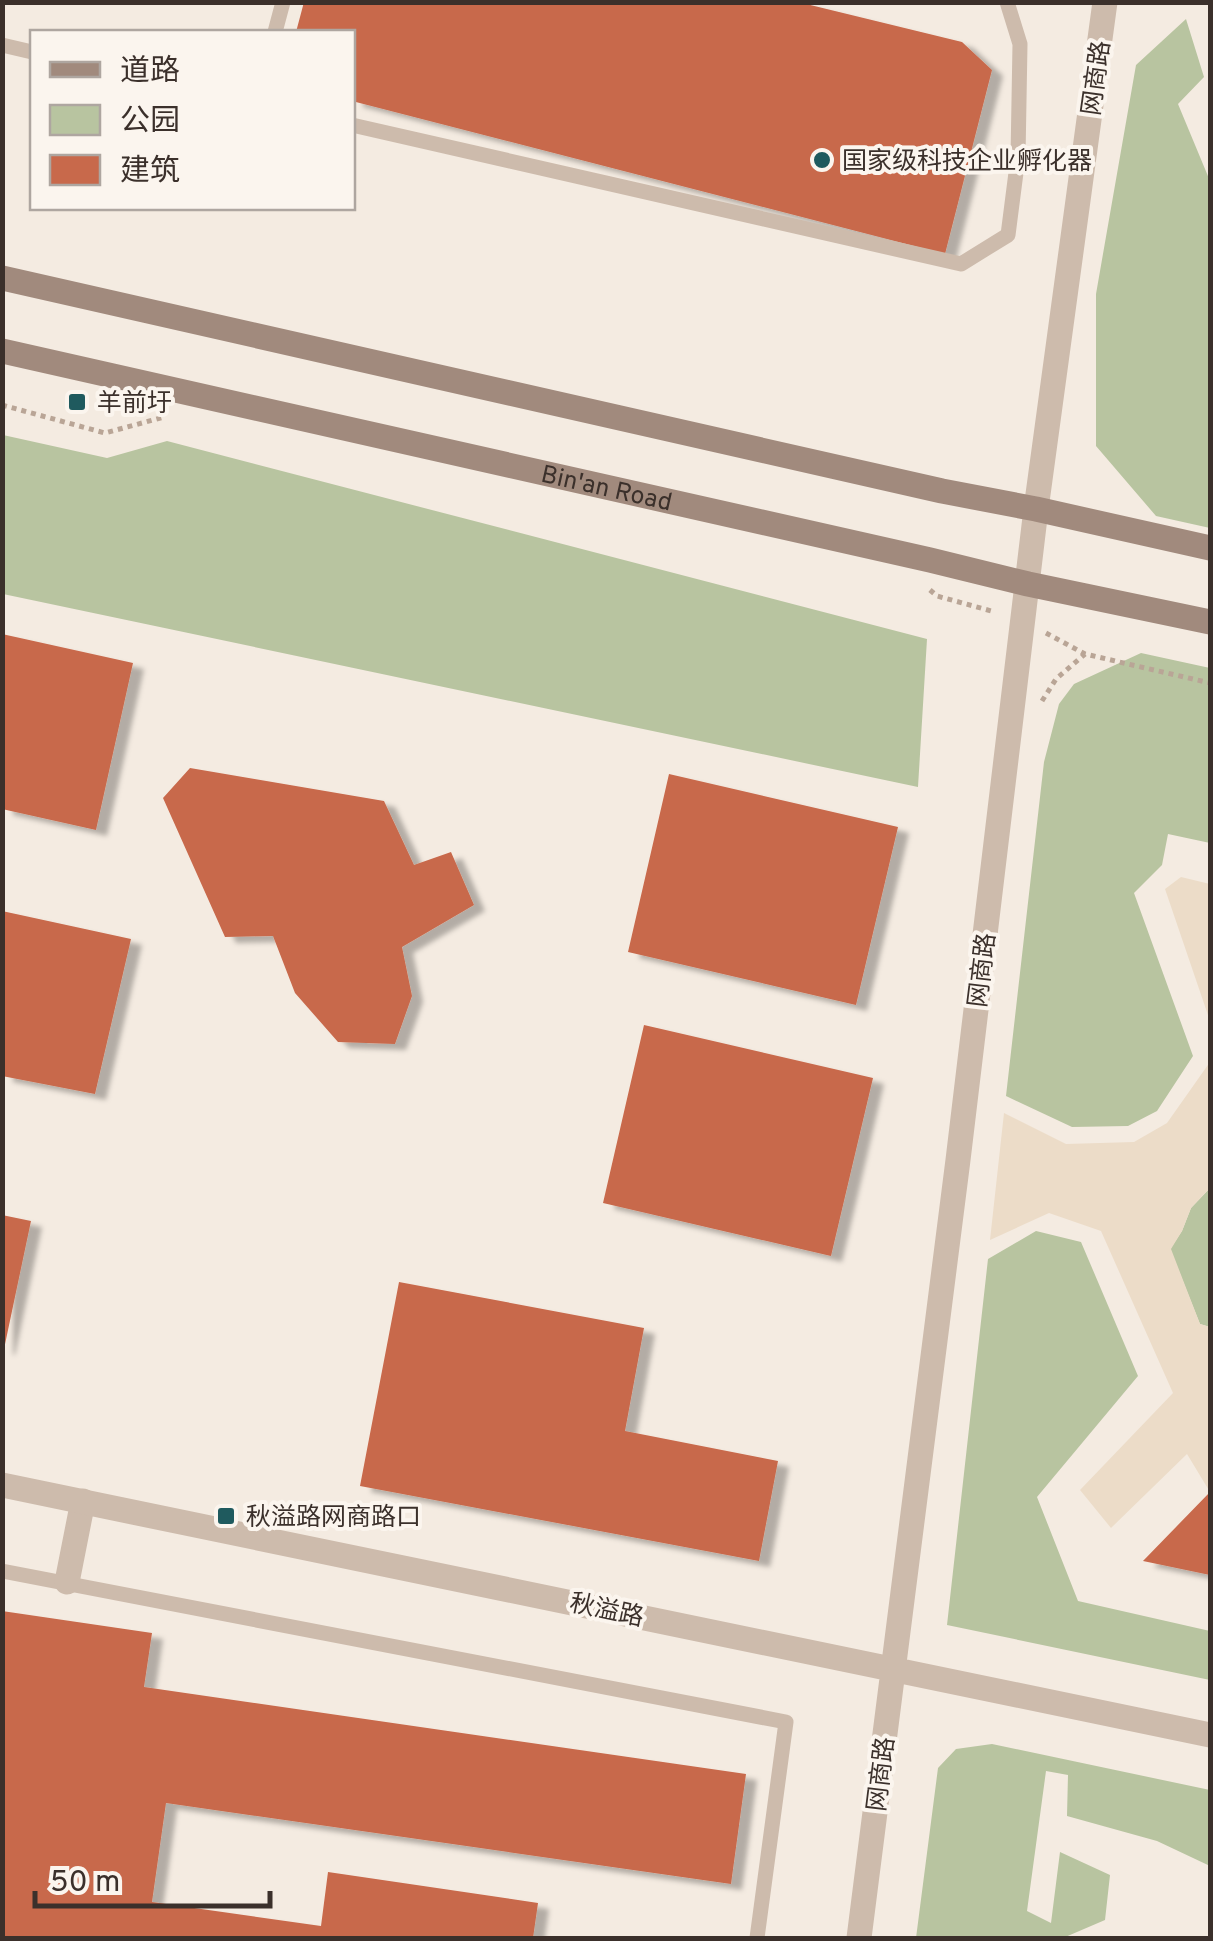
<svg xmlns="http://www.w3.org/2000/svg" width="1213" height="1941" font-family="Overpass,'Noto Sans SC',sans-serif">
<defs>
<filter id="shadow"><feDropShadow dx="11" dy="6" stdDeviation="2.5" flood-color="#0004"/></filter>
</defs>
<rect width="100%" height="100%" fill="#f4ebe1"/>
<path fill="#b8c4a0" d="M1186 19 1204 77 1178 104 1210 181V528L1156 516 1096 446V294L1136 65Z
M3 435 107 458 167 441 927 639 918 787 3 594Z
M1141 653 1210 668V843L1168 834 1162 865 1134 893 1193 1056 1157 1111 1128 1126 1072 1127 1006 1096 1044 762 1059 704 1074 684Z
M1210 1188V1327L1200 1324 1170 1249 1182 1231 1191 1208Z
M1036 1231 1081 1242 1138 1376 1037 1497 1078 1601 1210 1631V1680L947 1625 988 1259Z
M992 1744 1210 1790V1866L1157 1841 1067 1816 1068 1775 1046 1771 1027 1911 1051 1923 1060 1852 1110 1875 1105 1920 1063 1938H916L938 1768 956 1749Z"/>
<path fill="#ecdcc8" d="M1181 877 1210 884V1021L1165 889Z
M1210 1062V1188L1191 1208 1182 1231 1171 1249 1200 1324 1210 1327V1492L1187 1454 1111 1528 1080 1490 1173 1393 1101 1231 1049 1213 990 1240 1004 1113 1066 1144 1134 1142 1167 1123Z"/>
<path fill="#c8694b" filter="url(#shadow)" d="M304 2H798L962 42 992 70 945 254 352 101V32H296Z
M2 634 133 663 96 830 2 809Z
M190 768 384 801 414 865 451 852 474 905 402 947 412 996 395 1044 338 1042 295 993 273 936 225 937 163 798Z
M669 774 898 827 856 1005 628 952Z
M2 911 131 939 95 1094 2 1076Z
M644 1025 873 1078 831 1256 603 1203Z
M2 1215 31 1221 4 1349H2Z
M399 1282 644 1328 625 1431 778 1461 759 1561 360 1486Z
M1210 1492V1575L1143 1561Z
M2 1611 152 1633 144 1687 746 1774 731 1884 166 1803 152 1902 321 1926 328 1872 538 1903 533 1938H2Z"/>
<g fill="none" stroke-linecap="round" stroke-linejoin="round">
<path stroke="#b9a596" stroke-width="5" stroke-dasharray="5 5" stroke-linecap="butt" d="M2 405 105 433 164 417
M930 590 937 596 995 612
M1046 633 1085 654 1210 683
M1042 701 1056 679 1085 654"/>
<path stroke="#cdbbac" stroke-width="15" d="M275 32 283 2
M2 45 32 52
M352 125 961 264 1008 235 1018 157 1020 44 1007 2
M2 1571 786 1722 757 1938"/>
<path stroke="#cdbbac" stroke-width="25" d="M67 1582 83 1501"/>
<path stroke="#cdbbac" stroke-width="25" d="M2 1485 1210 1735
M859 1938 958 1160 1036 509 1105 2"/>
<g stroke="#a18a7d" stroke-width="25">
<path d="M2 278 942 491 1036 509 1210 548"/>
<path id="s1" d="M2 351 930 560 1028 584 1210 622"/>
</g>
</g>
<g fill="#1f5a5e" stroke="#fbf5ee" stroke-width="4">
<circle cx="822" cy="160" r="10"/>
<rect x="67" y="392" width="20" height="20" rx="5"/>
<rect x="216" y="1506" width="20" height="20" rx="5"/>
</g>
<g text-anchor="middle" stroke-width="8" stroke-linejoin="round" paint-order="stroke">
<g font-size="25" fill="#3b302b" stroke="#fbf5ee">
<text transform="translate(1095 78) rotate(-82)" y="9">网商路</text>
<text dy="9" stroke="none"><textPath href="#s1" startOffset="620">Bin'an Road</textPath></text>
<text transform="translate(981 970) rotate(-83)" y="9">网商路</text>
<text transform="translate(607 1609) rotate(12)" y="9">秋溢路</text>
<text transform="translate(880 1774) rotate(-83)" y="9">网商路</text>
</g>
<g font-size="25" fill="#3b302b" stroke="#fbf5ee" text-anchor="start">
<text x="842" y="169">国家级科技企业孵化器</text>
<text x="97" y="411">羊前圩</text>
<text x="246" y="1525">秋溢路网商路口</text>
</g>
</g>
<rect width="1213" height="1941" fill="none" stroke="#3b302b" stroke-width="10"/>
<rect x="30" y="30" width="325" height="180" fill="#fbf5ee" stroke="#aea6a0" stroke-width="2.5"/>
<rect x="50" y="62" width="50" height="15" fill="#a18a7d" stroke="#aea6a0" stroke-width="2.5"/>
<text x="120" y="80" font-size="30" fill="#3b302b">道路</text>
<rect x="50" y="105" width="50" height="30" fill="#b8c4a0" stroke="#aea6a0" stroke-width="2.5"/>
<text x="120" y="130" font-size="30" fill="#3b302b">公园</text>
<rect x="50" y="155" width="50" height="30" fill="#c8694b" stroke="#aea6a0" stroke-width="2.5"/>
<text x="120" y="180" font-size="30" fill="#3b302b">建筑</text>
<path d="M35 1891v15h235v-15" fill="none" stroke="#3b302b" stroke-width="5"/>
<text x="50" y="1891" font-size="30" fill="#3b302b" stroke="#fbf5ee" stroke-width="8" paint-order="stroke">50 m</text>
</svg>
